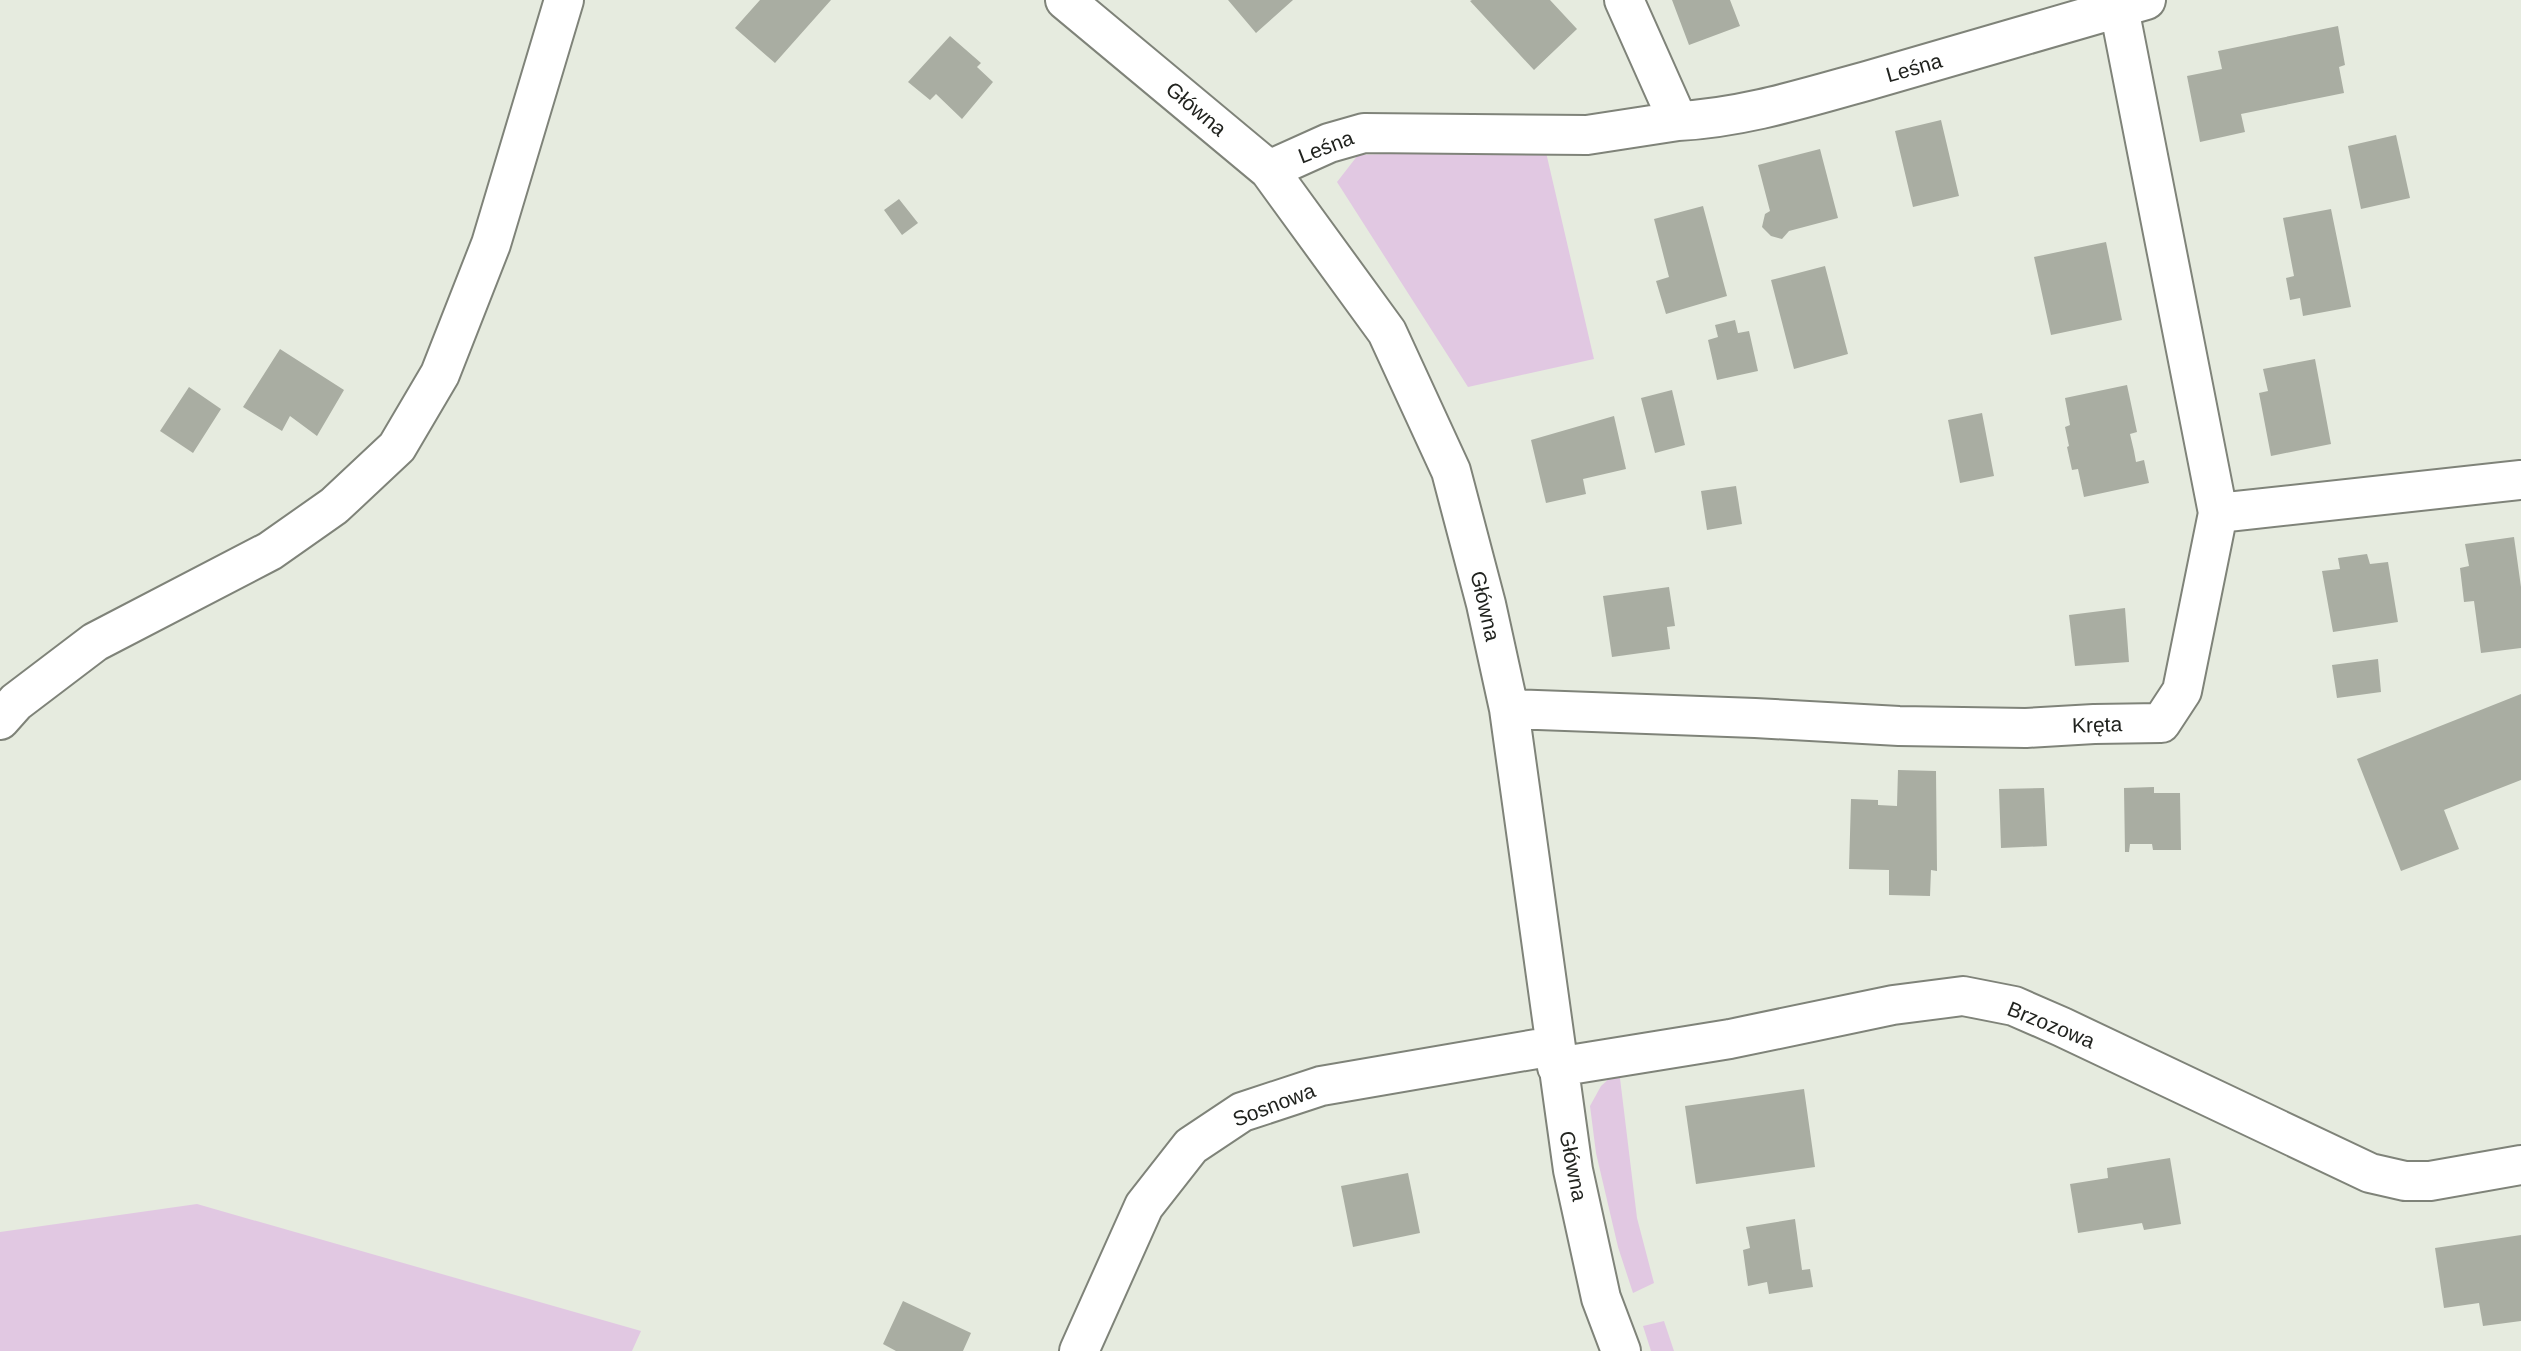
<svg xmlns="http://www.w3.org/2000/svg" width="2521" height="1351" font-family="Helvetica,sans-serif">
<rect width="100%" height="100%" fill="#e6ebdf"/>
<path fill="#e1c8e2" d="M1545 148 1594 359 1468 387 1337 182 1358 155Z
M1619 1070 1637 1218 1654 1283 1633 1293 1618 1247 1596 1153 1590 1106 1601 1086Z
M197 1204 641 1331 632 1351H0V1232Z
M1664 1321 1674 1351H1651L1643 1326Z"/>
<path fill="#a9ada2" d="M760 0H831L775 63 735 28Z
M1228 0H1293L1256 33Z
M1472 0H1550L1577 29 1534 70 1470 1Z
M1672 0H1730L1740 26 1689 45Z
M2338 26 2345 65 2339 67 2344 93 2241 114 2245 132 2200 142 2187 76 2222 69 2218 51Z
M950 36 981 63 977 67 993 82 962 119 936 94 930 100 908 82Z
M1941 120 1959 196 1913 207 1895 131Z
M2396 135 2410 198 2361 209 2348 146Z
M1820 149 1838 218 1789 231 1782 239 1771 236 1762 227 1765 214 1770 211 1758 165Z
M899 199 918 223 902 235 884 210Z
M1703 206 1727 296 1666 314 1656 281 1669 277 1654 219Z
M2331 209 2351 307 2303 316 2300 298 2290 300 2286 278 2294 276 2283 218Z
M2106 242 2122 320 2051 335 2034 257Z
M1825 266 1848 354 1794 369 1771 280Z
M1735 320 1738 333 1749 331 1758 371 1717 380 1708 340 1718 337 1715 325Z
M280 349 344 390 317 436 290 416 282 431 243 407Z
M2315 359 2331 444 2271 456 2259 393 2268 391 2263 369Z
M2127 385 2137 432 2130 434 2134 451 2136 462 2144 460 2149 483 2084 497 2078 469 2072 470 2067 447 2069 446 2065 427 2070 425 2065 398Z
M189 387 221 409 193 453 160 431Z
M1672 390 1685 445 1655 453 1641 398Z
M1982 413 1994 476 1960 483 1948 420Z
M1614 416 1626 469 1583 479 1586 494 1546 503 1531 440Z
M1736 486 1742 524 1707 530 1701 491Z
M2514 537 2521 587V648L2481 653 2474 601 2464 602 2460 568 2469 566 2465 544Z
M2367 554 2370 564 2388 562 2398 622 2333 632 2322 571 2340 569 2338 558Z
M1669 587 1675 626 1667 627 1670 649 1612 657 1603 596Z
M2125 608 2129 662 2075 666 2069 615Z
M2378 659 2381 692 2337 698 2332 665Z
M2521 694V780L2444 810 2459 849 2401 871 2357 759Z
M1898 770 1936 771 1937 871 1931 870 1930 896 1889 895V870L1849 869 1851 799 1878 800V805L1897 806Z
M2154 787V793H2180L2181 850H2153L2152 844H2130L2129 852H2125L2124 788Z
M2044 788 2047 846 2001 848 1999 789Z
M1804 1089 1815 1167 1696 1184 1685 1106Z
M2170 1158 2181 1224 2144 1230 2142 1223 2078 1233 2070 1184 2108 1178 2107 1168Z
M1408 1173 1420 1233 1353 1247 1341 1186Z
M1795 1219 1802 1270 1810 1269 1813 1287 1769 1294 1767 1282 1748 1286 1743 1250 1750 1248 1746 1227Z
M2521 1235V1321L2483 1326 2479 1303 2444 1308 2435 1248Z
M903 1301 971 1333 963 1351H896L883 1344Z"/>
<g fill="none" stroke-linecap="round" stroke-linejoin="round">
<g stroke="#7f8379" stroke-width="42">
<path id="minor" d="M1065 0 1269 170 1387 332 1451 471 1486 604 1509 709 1573 1170 1601 1298 1621 1351
M2119 8 2218 513
M1678 121C1743 118 1808 97 1870 80 1962 54 2054 26 2146 0
M1269 170 1329 143 1364 133 1587 135 1678 121 1624 0
M1509 709 1755 718 1899 726 2026 728 2094 724 2161 723 2182 691 2218 513 2521 480
M0 720 16 702 95 642 270 551 334 506 397 447 440 374 491 244 564 0
M1557 1067 1730 1039 1893 1005 1963 996 2014 1006 2062 1027 2370 1173 2405 1181H2430L2521 1165
M1079 1351 1144 1206 1191 1146 1242 1112 1321 1086 1554 1046"/>
</g>
<use href="#minor" stroke="#fff" stroke-width="38"/>
</g>
<g text-anchor="middle" stroke-width="7" stroke-linejoin="round" paint-order="stroke">
<g font-size="21" fill="#21231f" stroke="#fff">
<text transform="translate(1914 68) rotate(-16)" y="7">Leśna</text>
<text transform="translate(1196 109) rotate(40)" y="7">Główna</text>
<text transform="translate(1326 147) rotate(-21)" y="7">Leśna</text>
<text transform="translate(1485 606) rotate(77)" y="7">Główna</text>
<text transform="translate(2097 725) rotate(-2)" y="7">Kręta</text>
<text transform="translate(2051 1025) rotate(22)" y="7">Brzozowa</text>
<text transform="translate(1274 1105) rotate(-21)" y="7">Sosnowa</text>
<text transform="translate(1573 1166) rotate(79)" y="7">Główna</text>
</g>
</g>
</svg>
